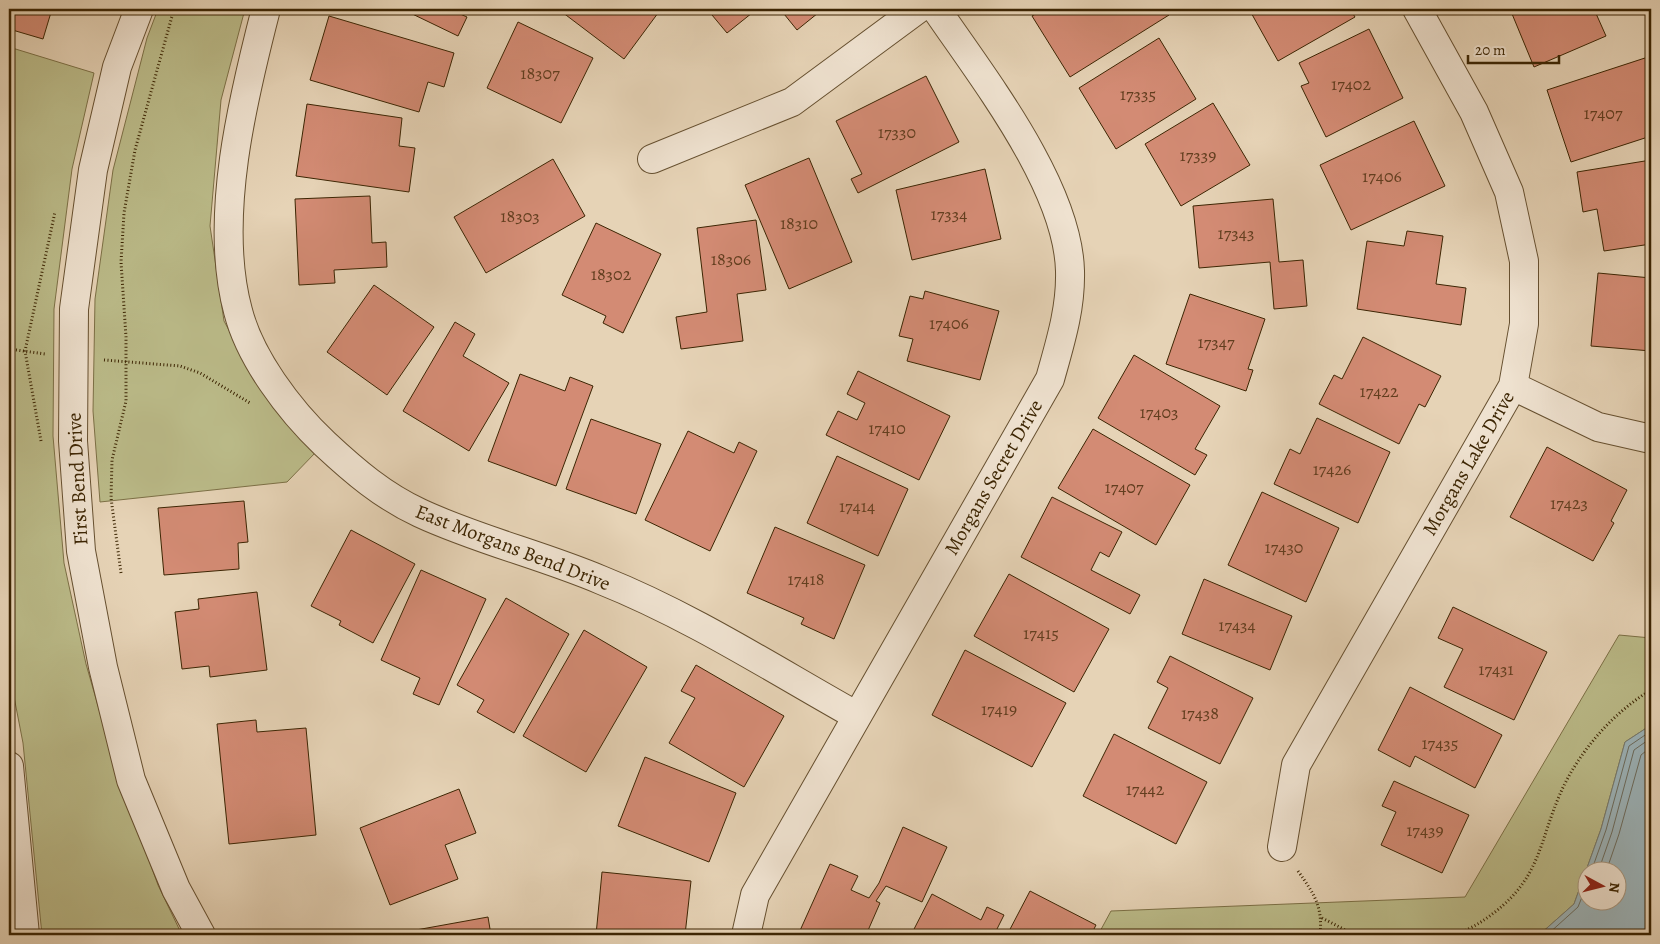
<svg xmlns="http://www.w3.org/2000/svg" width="1660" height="944" font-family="Alegreya,serif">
<rect width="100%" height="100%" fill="#e6d3b6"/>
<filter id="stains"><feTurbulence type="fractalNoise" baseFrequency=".004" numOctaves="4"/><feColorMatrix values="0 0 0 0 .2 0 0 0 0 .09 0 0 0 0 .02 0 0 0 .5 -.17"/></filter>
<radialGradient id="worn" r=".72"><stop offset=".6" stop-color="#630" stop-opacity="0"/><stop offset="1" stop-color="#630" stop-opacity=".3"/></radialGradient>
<path fill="#bbbb89" stroke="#7c7046" d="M158 9H245L221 100 210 226 224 321 262 392 316 452 287 482 100 502 93 411 95 299 113 170 147 38Z
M9 47 94 73 72 169 54 309 53 436 64 563 86 664 117 772 158 885 182 935H42L23 743 9 671Z
M1619 635 1651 638V725L1625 742 1601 829 1574 904 1539 935H1098L1111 911 1465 897Z"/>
<path fill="#9cb4ba" stroke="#767b71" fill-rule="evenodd" d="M1651 725V935H1539L1574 904 1601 829 1625 742ZM1588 872H1618V902H1588Z"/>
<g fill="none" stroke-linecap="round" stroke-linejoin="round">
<path stroke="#6c6c5e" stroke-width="1" d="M1591 872 1606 830 1629 746 1651 731
M1598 872 1612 832 1634 750 1651 738
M1606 872 1619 834 1641 755 1651 747
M1547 935 1578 907 1588 882"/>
</g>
<path fill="#d38b74" stroke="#3c2503" d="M9 9H52L43 39 9 29Z
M402 9H449L467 17 458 36Z
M558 9H661L624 59Z
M707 9H757L727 33Z
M780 9H823L797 30Z
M1044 9H1165L1169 15 1070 77 1032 16Z
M1249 9H1350L1355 17 1278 61Z
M1510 9H1594L1606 36 1534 67Z
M329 16 454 53 444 87 428 82 419 112 310 80Z
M518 22 593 58 561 123 487 88Z
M1369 29 1403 98 1326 137 1301 86 1309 83 1299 63Z
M1159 38 1196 99 1116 149 1079 88Z
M1648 57 1651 65V136L1571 162 1547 90Z
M926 76 959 142 858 193 851 179 862 174 836 121Z
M1213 103 1250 165 1181 206 1145 144Z
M307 104 402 118 399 146 415 148 409 192 296 176Z
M1414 121 1445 186 1351 230 1320 165Z
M809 158 852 262 789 289 745 185Z
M553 159 585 216 486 273 454 217Z
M1651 160V244L1604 251 1597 209 1583 212 1577 172Z
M985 169 1001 239 912 260 896 190Z
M370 196 372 243 386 242 387 267 334 270 335 283 299 285 295 199Z
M1273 199 1279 262 1303 260 1307 306 1274 309 1270 262 1199 268 1193 206Z
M756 220 766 290 737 294 743 341 681 349 676 317 707 312 697 228Z
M596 223 661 254 623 333 603 323 606 316 562 295Z
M1407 231 1443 236 1436 284 1466 288 1461 325 1357 309 1367 241 1404 246Z
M1598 273 1651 278V351L1591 346Z
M374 285 434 327 387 395 327 352Z
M925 291 999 311 980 380 907 361 913 339 899 336 910 296 923 299Z
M1190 294 1265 319 1248 369 1253 370 1246 391 1166 364Z
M455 322 475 334 463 356 509 383 469 451 403 411Z
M1363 337 1441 376 1425 407 1419 404 1399 444 1319 404 1334 375 1342 379Z
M1134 355 1220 406 1195 449 1207 455 1195 475 1098 418Z
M858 371 950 416 919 480 826 435 838 411 857 420 865 403 847 394Z
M520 374 565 391 570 377 593 386 556 486 488 461Z
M1317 418 1390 452 1358 523 1274 484 1290 449 1300 454Z
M591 419 661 444 636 514 566 489Z
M1093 429 1190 485 1156 545 1058 488Z
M688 431 734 453 739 442 757 451 710 551 645 520Z
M1547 447 1627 490 1611 521 1614 523 1593 561 1510 517Z
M837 456 908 489 878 556 807 523Z
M1262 492 1339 528 1306 602 1228 565Z
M1052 497 1122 532 1109 557 1100 552 1091 570 1140 595 1130 614 1021 557Z
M244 501 248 542 238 543 239 569 164 575 158 508Z
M775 527 865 565 834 639 801 624 804 618 747 593Z
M351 530 415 564 373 643 339 625 341 621 311 606Z
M421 570 486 599 439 705 413 694 420 678 381 660Z
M1009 574 1109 629 1074 692 974 636Z
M1204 579 1292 616 1270 670 1182 634Z
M257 592 267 670 210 677 209 666 182 669 175 612 199 609 198 599Z
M506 598 569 634 514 733 477 712 484 700 457 685Z
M1453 607 1547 652 1514 720 1444 687 1463 649 1438 638Z
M584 630 647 667 586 772 523 736Z
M965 650 1066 703 1032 767 932 715Z
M1170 656 1253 698 1220 764 1148 728 1168 688 1157 682Z
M696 665 784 716 744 787 669 743 695 698 681 691Z
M1410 687 1502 735 1475 788 1415 756 1410 767 1378 750Z
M256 720 257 732 306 728 316 835 229 844 217 724Z
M1114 734 1207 782 1176 844 1083 796Z
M645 757 736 793 709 862 618 826Z
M1394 781 1469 815 1442 873 1381 845 1396 812 1382 806Z
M459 789 476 833 445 845 458 879 390 905 360 828Z
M903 827 947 847 922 902 886 886 876 901 880 903 866 935H798L830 864 858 876 851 890 869 898 879 883Z
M602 872 691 881 685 935H596Z
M1030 891 1096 925 1091 935H1007Z
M932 894 981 920 987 907 1004 915 994 935H911Z
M488 917 491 935H417L416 930Z"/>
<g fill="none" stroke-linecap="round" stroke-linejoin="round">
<g stroke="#665030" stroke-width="30">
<path id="minor" d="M139 9 117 67 93 170 74 309 73 441 81 551 103 667 131 780 176 889 201 935
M266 9C243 98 213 219 238 311 250 358 289 410 325 444 354 471 383 496 420 513 478 540 542 555 601 580 691 616 773 669 857 716
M652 159 792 102 918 9
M1513 386 1598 427 1651 439
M9 766 25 935
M1282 847 1296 765 1513 386 1524 324V261L1509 192 1474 112 1417 9
M746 935 755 895 1050 379C1060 343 1071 309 1070 271 1068 186 983 78 936 9"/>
</g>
<path stroke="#3c2503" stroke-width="3" stroke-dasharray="1 2.5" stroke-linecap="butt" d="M9 349 45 354
M104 360 180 366 200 373 250 403
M41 441 25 351 55 212
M121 573 111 498 112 460 126 401V337L121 262 124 213 135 150 174 9
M1298 871C1314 894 1323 906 1320 935
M1322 918 1355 935
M1452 935C1468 931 1482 922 1495 912 1540 877 1539 843 1560 794 1578 753 1612 713 1651 690"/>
<use href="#minor" stroke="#efe2d0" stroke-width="28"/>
</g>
<g text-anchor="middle" stroke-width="4.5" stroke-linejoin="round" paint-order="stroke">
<g font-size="18" fill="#623e1f">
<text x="540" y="79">18307</text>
<text x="1351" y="90">17402</text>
<text x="1138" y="100">17335</text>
<text x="1603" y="119">17407</text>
<text x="897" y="138">17330</text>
<text x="1198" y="161">17339</text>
<text x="1382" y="182">17406</text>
<text x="949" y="220">17334</text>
<text x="520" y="222">18303</text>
<text x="799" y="229">18310</text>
<text x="1236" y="239">17343</text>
<text x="731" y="265">18306</text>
<text x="611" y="280">18302</text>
<text x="949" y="329">17406</text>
<text x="1216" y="348">17347</text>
<text x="1379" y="397">17422</text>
<text x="1159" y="418">17403</text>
<text x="887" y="434">17410</text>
<text x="1332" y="475">17426</text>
<text x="1124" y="493">17407</text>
<text x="1569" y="509">17423</text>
<text x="857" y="512">17414</text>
<text x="1284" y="553">17430</text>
<text x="806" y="585">17418</text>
<text x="1237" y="631">17434</text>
<text x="1041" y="639">17415</text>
<text x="1496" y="675">17431</text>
<text x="999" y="715">17419</text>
<text x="1200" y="719">17438</text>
<text x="1440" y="749">17435</text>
<text x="1145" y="795">17442</text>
<text x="1425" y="836">17439</text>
</g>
<g font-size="20" fill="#3c2503" stroke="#efe2d0">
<text transform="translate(1468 463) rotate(-60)" y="7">Morgans Lake Drive</text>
<text transform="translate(993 477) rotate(-60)" y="7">Morgans Secret Drive</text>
<text transform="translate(77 479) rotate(-93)" y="7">First Bend Drive</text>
<text transform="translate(513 547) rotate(21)" y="7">East Morgans Bend Drive</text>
</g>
</g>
<rect width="1660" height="944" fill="none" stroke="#e6d3b6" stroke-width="30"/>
<rect x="10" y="10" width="1640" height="924" fill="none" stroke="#3c2503" stroke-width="2.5"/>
<rect x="15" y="15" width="1630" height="914" fill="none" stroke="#3c2503"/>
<g transform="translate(1602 886) rotate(97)"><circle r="24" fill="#efe2d0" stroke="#a7967e"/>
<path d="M0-4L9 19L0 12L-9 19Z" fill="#8f2418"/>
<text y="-8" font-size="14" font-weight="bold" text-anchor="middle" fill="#3c2503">N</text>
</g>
<path d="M1468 55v8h91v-8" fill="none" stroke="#3c2503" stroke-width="2.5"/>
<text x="1475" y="55" font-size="15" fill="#3c2503" stroke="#efe2d0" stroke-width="4" paint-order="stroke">20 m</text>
<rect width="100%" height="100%" filter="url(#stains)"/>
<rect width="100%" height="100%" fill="url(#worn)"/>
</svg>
